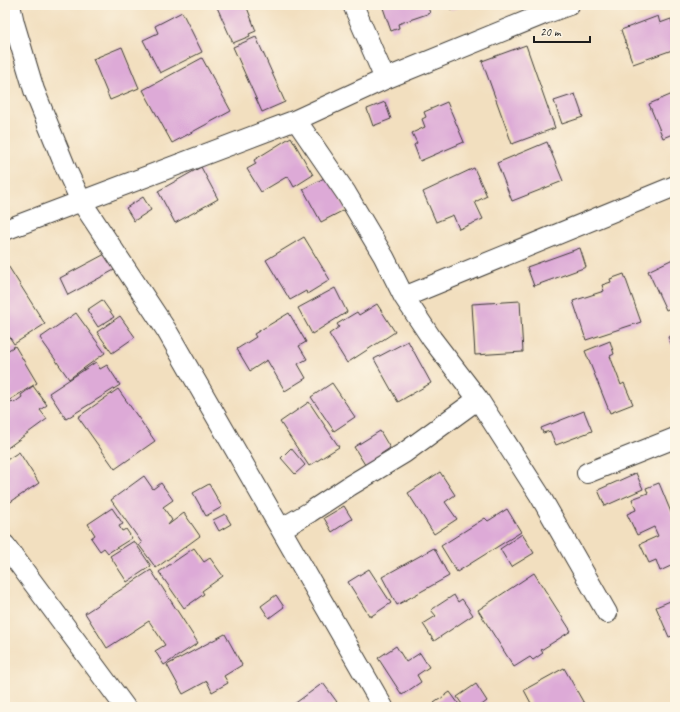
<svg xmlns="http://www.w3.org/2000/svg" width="680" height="712" font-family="Caveat,sans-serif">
<rect width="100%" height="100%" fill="#fcf5e5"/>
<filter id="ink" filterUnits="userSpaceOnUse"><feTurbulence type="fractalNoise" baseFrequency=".025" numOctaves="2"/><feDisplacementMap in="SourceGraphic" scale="8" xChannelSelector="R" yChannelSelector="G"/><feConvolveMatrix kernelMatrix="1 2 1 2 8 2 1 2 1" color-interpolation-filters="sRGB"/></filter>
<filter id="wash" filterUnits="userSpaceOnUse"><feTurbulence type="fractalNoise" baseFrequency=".012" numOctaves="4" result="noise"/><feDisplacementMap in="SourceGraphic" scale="16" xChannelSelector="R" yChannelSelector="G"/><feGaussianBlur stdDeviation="0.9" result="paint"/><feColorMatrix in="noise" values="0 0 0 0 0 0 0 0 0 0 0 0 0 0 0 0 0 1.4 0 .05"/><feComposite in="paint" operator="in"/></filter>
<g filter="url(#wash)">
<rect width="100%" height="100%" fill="#f2dfbf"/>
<g id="blocks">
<path fill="#ddaad7" d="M216 5H246L256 31 249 34 250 36 233 43Z
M382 5H427L430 13 398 24 399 28 391 31Z
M449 5H464L451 10Z
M182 12 202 52 160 73 143 40 158 33 155 26Z
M658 16 660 23 671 19 675 31V49L633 64 621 30Z
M256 37 285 102 262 112 233 47Z
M526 45 555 128 512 144 482 61Z
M122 47 139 88 110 100 93 59Z
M202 58 231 111 172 143 143 90Z
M675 93V133L663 138 649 104Z
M575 94 583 117 562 124 554 101Z
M385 102 391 119 373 126 367 109Z
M447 102 464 142 420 161 414 145 417 143 412 133 425 127 422 119 426 117 424 112Z
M291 137 313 175 294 187 288 176 261 192 247 169 256 164 254 160Z
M547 142 563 181 512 201 497 163Z
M201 167 218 199 175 223 158 191Z
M474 168 487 196 475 202 483 219 459 229 453 215 436 222 423 192Z
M328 176 346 209 321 222 303 189Z
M143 197 151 210 134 221 126 208Z
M304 237 330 280 307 294 306 291 290 300 266 260Z
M580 248 586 267 534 286 527 267Z
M107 253 116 269 68 295 60 278Z
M675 258V306L666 310 648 271Z
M5 261 45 324 14 344 5 330Z
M624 274 641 322 586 340 573 301 604 291 602 285 611 282 610 279Z
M335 288 347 312 312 334 298 308Z
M102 300 114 317 98 327 87 310Z
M520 301 523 352 475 355 472 304Z
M377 304 395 332 347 363 329 334 339 327 337 324 357 312 359 315Z
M76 313 105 353 69 379 40 338Z
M289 313 306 342 299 346 307 359 298 364 306 378 285 391 267 360 250 371 237 349 256 337 254 334Z
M120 316 135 337 112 353 97 332Z
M675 334V352L668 337Z
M408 341 431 383 398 402 374 359Z
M610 341 614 354 610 356 621 385 624 383 633 404 610 413 585 351Z
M15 346 37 383 8 401 5 396V352Z
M96 362 100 369 107 365 120 385 66 419 49 393Z
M332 383 355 417 334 431 311 397Z
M33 386 47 405 40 410 47 419 6 449 5 406 12 401 14 403 22 397 21 395Z
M118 389 155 441 115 469 78 417Z
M309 402 339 447 309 466 280 422Z
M584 411 592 431 556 445 550 431 543 433 541 428Z
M380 431 390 448 381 454 383 458 367 468 354 447Z
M291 448 305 465 295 474 281 458Z
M19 452 39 483 6 505 5 461Z
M440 472 455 495 445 502 457 519 434 534 408 493Z
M636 473 643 489 605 506 598 490Z
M144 476 153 489 161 483 173 500 163 507 172 520 168 525 184 513 200 536 156 568 139 545 142 543 111 500Z
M659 483 675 522V564L660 571 656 560 649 563 640 544 658 536 654 527 637 535 627 514 636 510 632 499 648 493 646 488Z
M209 484 222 507 206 516 193 493Z
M344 506 352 519 332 532 324 518Z
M112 508 123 524 119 526 122 531 126 529 132 538 108 553 104 548 100 551 91 538 95 535 88 524Z
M507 509 521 532 457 572 441 546 485 518 488 521Z
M225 514 231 524 219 531 213 520Z
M522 534 534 553 511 567 500 549Z
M134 541 151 566 127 582 110 556Z
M194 548 204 562 210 558 223 576 202 591 204 594 184 608 159 572Z
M434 548 449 576 397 605 382 577Z
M369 569 391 603 370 617 348 582Z
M151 570 198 643 164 665 155 651 165 645 149 621 107 648 85 613Z
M534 573 571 631 541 650 543 653 533 660 530 657 514 667 478 610Z
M276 595 284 607 269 618 261 606Z
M454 595 458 602 462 599 473 615 434 641 423 624 436 616 431 610Z
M675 599V635L669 637 656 607Z
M225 634 242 665 224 676 228 683 212 692 207 681 183 694 167 665Z
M396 646 406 662 420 653 429 667 417 675 421 682 402 695 378 658Z
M564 668 586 707H533L524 690Z
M323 683 337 702 330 707H290Z
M476 684 487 701 479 707H464L457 697Z
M450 692 461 707H437L434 703Z"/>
</g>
</g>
<g filter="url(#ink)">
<use href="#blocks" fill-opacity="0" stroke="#3c3934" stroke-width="1"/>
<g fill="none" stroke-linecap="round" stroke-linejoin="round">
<g stroke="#3c3934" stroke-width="22">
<path id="minor" d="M10 5 14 23 34 90 67 171 81 201 167 331 383 707
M353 5 385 79
M296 120 346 193 384 257 404 297 432 339 478 399 539 494 607 613
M5 230 296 120 385 79 544 14 569 5
M404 297 675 186
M587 473 675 438
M281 529 310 512 351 485 404 453 478 399
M5 545 125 707"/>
</g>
<use href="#minor" stroke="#fff" stroke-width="20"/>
</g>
</g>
<rect width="680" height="712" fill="none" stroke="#fcf5e5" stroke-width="20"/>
<path d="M534 36v6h56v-6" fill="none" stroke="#1c1c1c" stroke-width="2"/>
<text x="540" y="36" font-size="12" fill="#1c1c1c" stroke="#fcf5e5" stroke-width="3" paint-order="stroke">20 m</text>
</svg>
